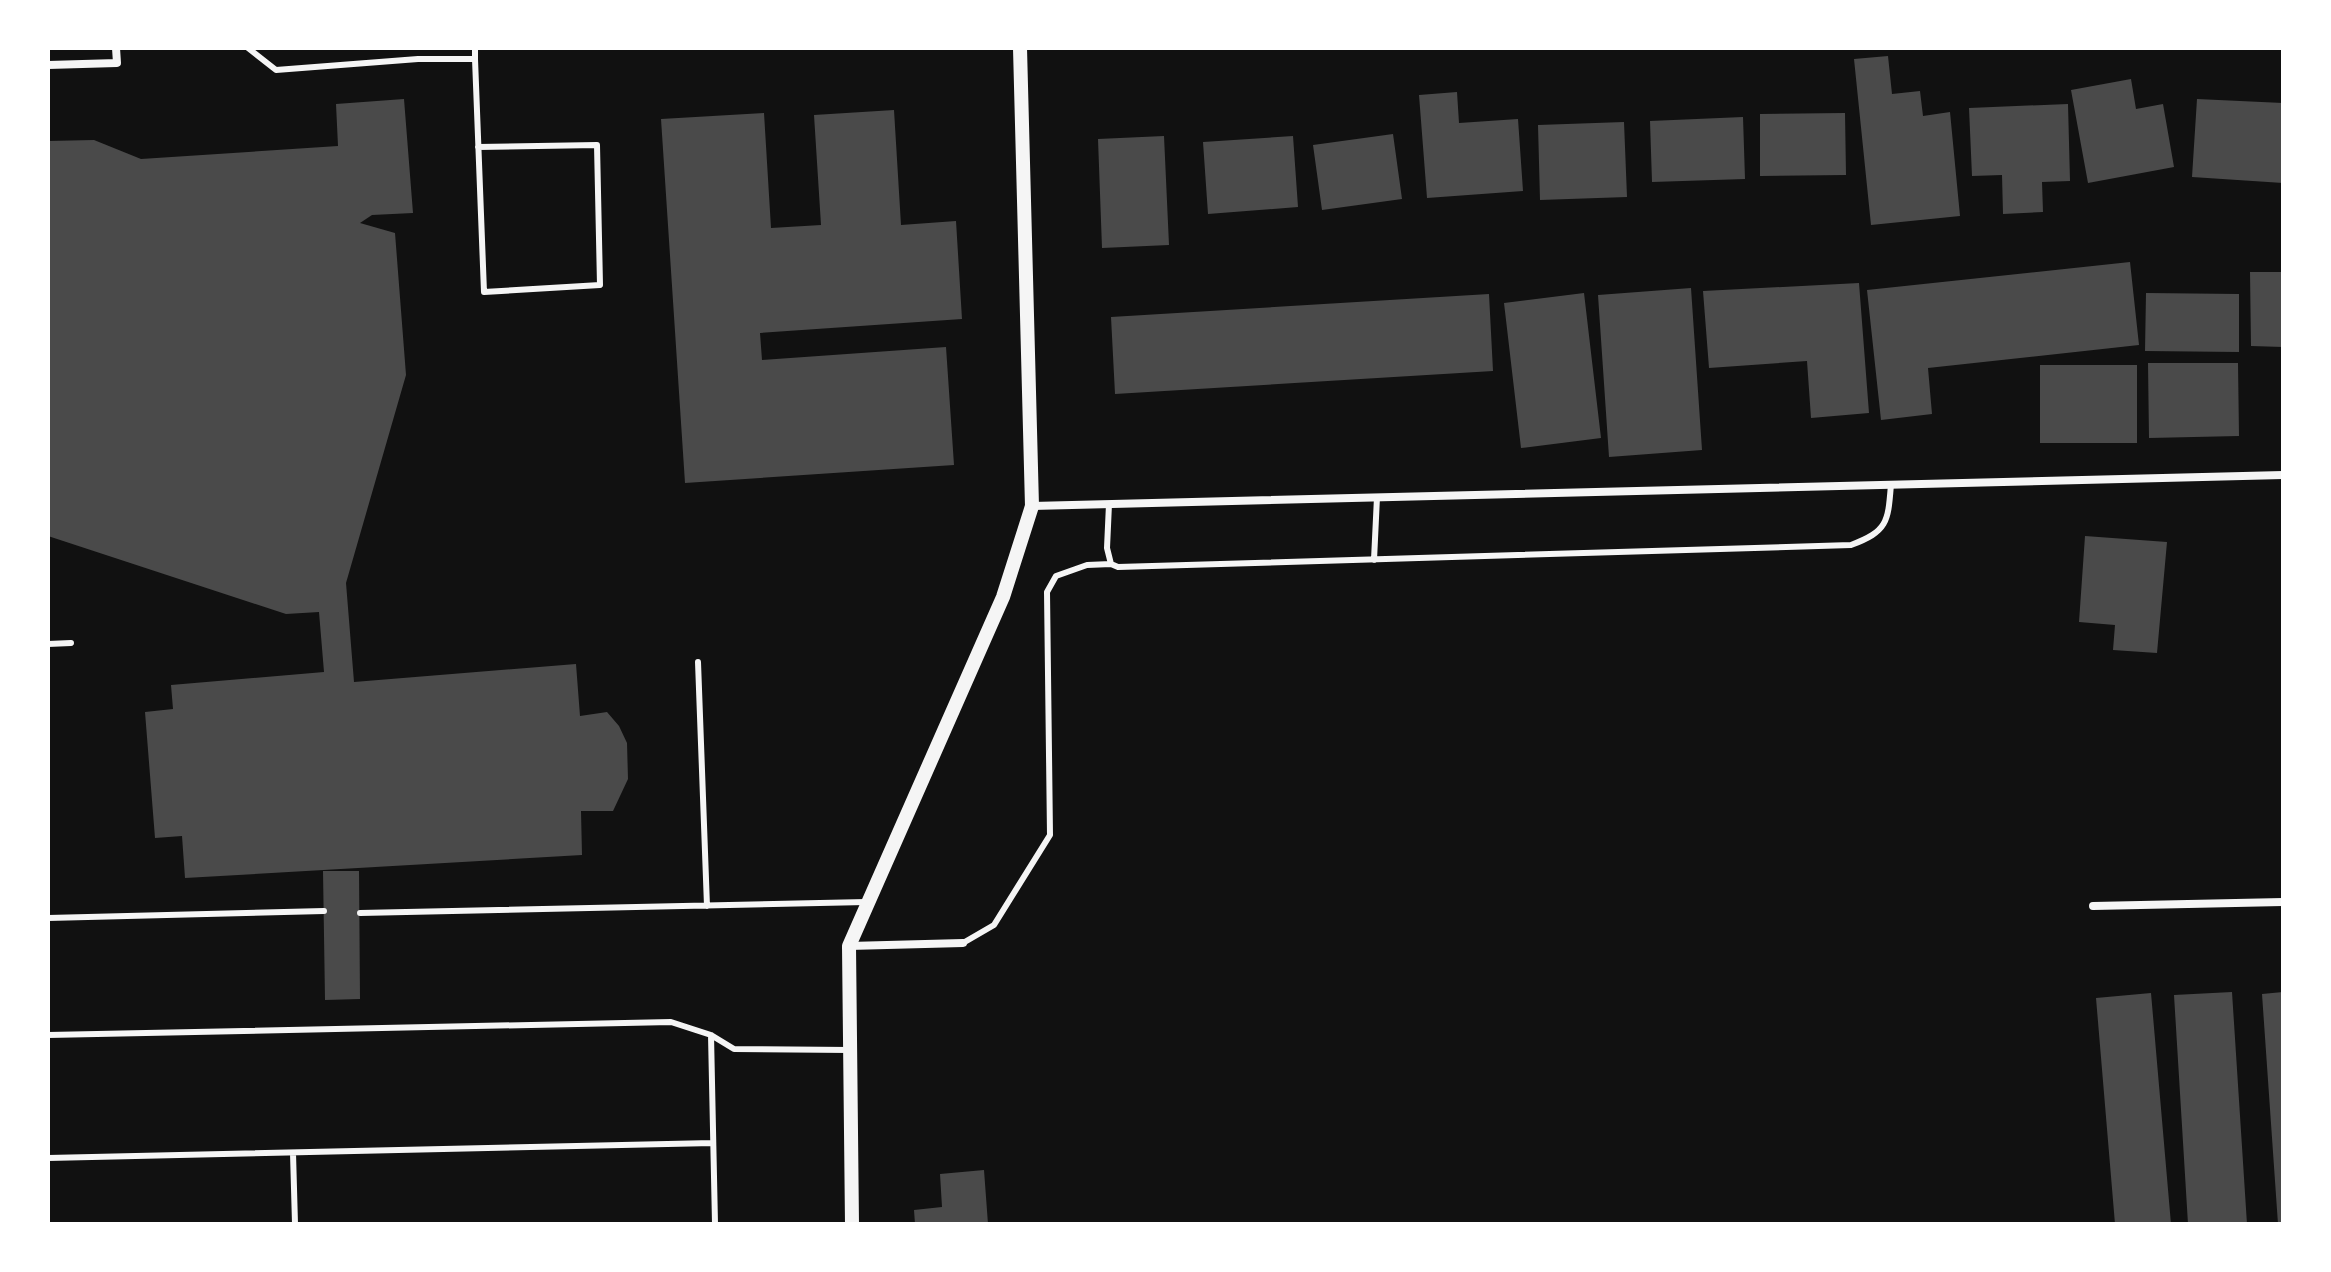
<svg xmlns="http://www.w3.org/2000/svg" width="2331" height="1272" font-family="Commissioner,sans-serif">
<rect width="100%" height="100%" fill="#111"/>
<path fill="#4a4a4a" d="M1888 56 1892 94 1920 91 1923 116 1950 112 1960 216 1871 225 1854 59Z
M2131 79 2136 109 2163 104 2174 167 2088 183 2071 90Z
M1457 92 1459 123 1518 119 1523 191 1427 198 1419 95Z
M404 99 413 213 372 215 360 223 395 233 406 375 346 583 354 682 576 664 580 716 607 712 619 726 627 743 628 779 613 811H581L582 855 185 878 182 836 155 838 145 712 173 709 171 685 324 672 319 612 286 614 48 536V141L94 140 141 159 338 146 336 104Z
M2197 99 2283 103V183L2192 177Z
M2068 104 2070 181 2042 182 2043 212 2003 214 2002 175 1972 176 1969 108Z
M894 110 901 225 956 221 962 319 760 333 762 360 946 347 954 465 685 483 661 119 764 113 771 228 821 225 814 115Z
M1845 113 1846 175 1760 176V114Z
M1743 117 1745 179 1652 182 1650 121Z
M1624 122 1627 197 1540 200 1538 125Z
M1393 134 1402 199 1322 210 1313 145Z
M1164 136 1169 245 1102 248 1098 139Z
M1293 136 1298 207 1208 214 1203 142Z
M2130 262 2139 345 1928 368 1932 414 1881 420 1867 290Z
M2250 272H2283V347L2251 346Z
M1859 283 1869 413 1811 418 1807 361 1709 368 1703 291Z
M1691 288 1702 450 1609 457 1598 295Z
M1584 293 1601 438 1521 448 1504 303Z
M2146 293 2239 294V352L2145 351Z
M1489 294 1493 371 1115 394 1111 317Z
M2148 363H2238L2239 436 2149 438Z
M2040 365H2137V443H2040Z
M2085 536 2167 542 2157 653 2113 650 2115 625 2079 622Z
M323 871H359L360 999 325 1000Z
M2232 992 2247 1224H2188L2174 995Z
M2283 992V1224H2278L2262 994Z
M2151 993 2171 1224H2115L2096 998Z
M984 1170 988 1224H915L914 1210 942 1207 940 1174Z"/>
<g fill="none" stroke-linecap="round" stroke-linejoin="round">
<path stroke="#f5f5f5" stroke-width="6" d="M248 48 276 70 418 59H475
M475 48V59L484 292 600 285 597 145 478 147
M1109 504 1107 548 1111 564 1118 567 1851 545C1888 531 1888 522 1891 484
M1374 560 1377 497
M48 644 71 643
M698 662 707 906
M360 913 866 902
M48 918 324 911
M963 943 994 925 1050 835 1047 592 1056 576 1087 565 1111 564
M48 1035 671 1022 711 1035 734 1049 850 1050
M711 1035 715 1224
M293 1153 295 1224
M48 1158 713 1143"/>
<path stroke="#f5f5f5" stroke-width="8" d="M48 65 117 63 116 48
M1032 506 2283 475
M2093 906 2283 902
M849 946 963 943"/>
<path stroke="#f5f5f5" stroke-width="14" d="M852 1224 849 946 1003 597 1032 506 1020 48"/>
</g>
<rect width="2331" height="1272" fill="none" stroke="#ffffff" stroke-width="100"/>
</svg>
